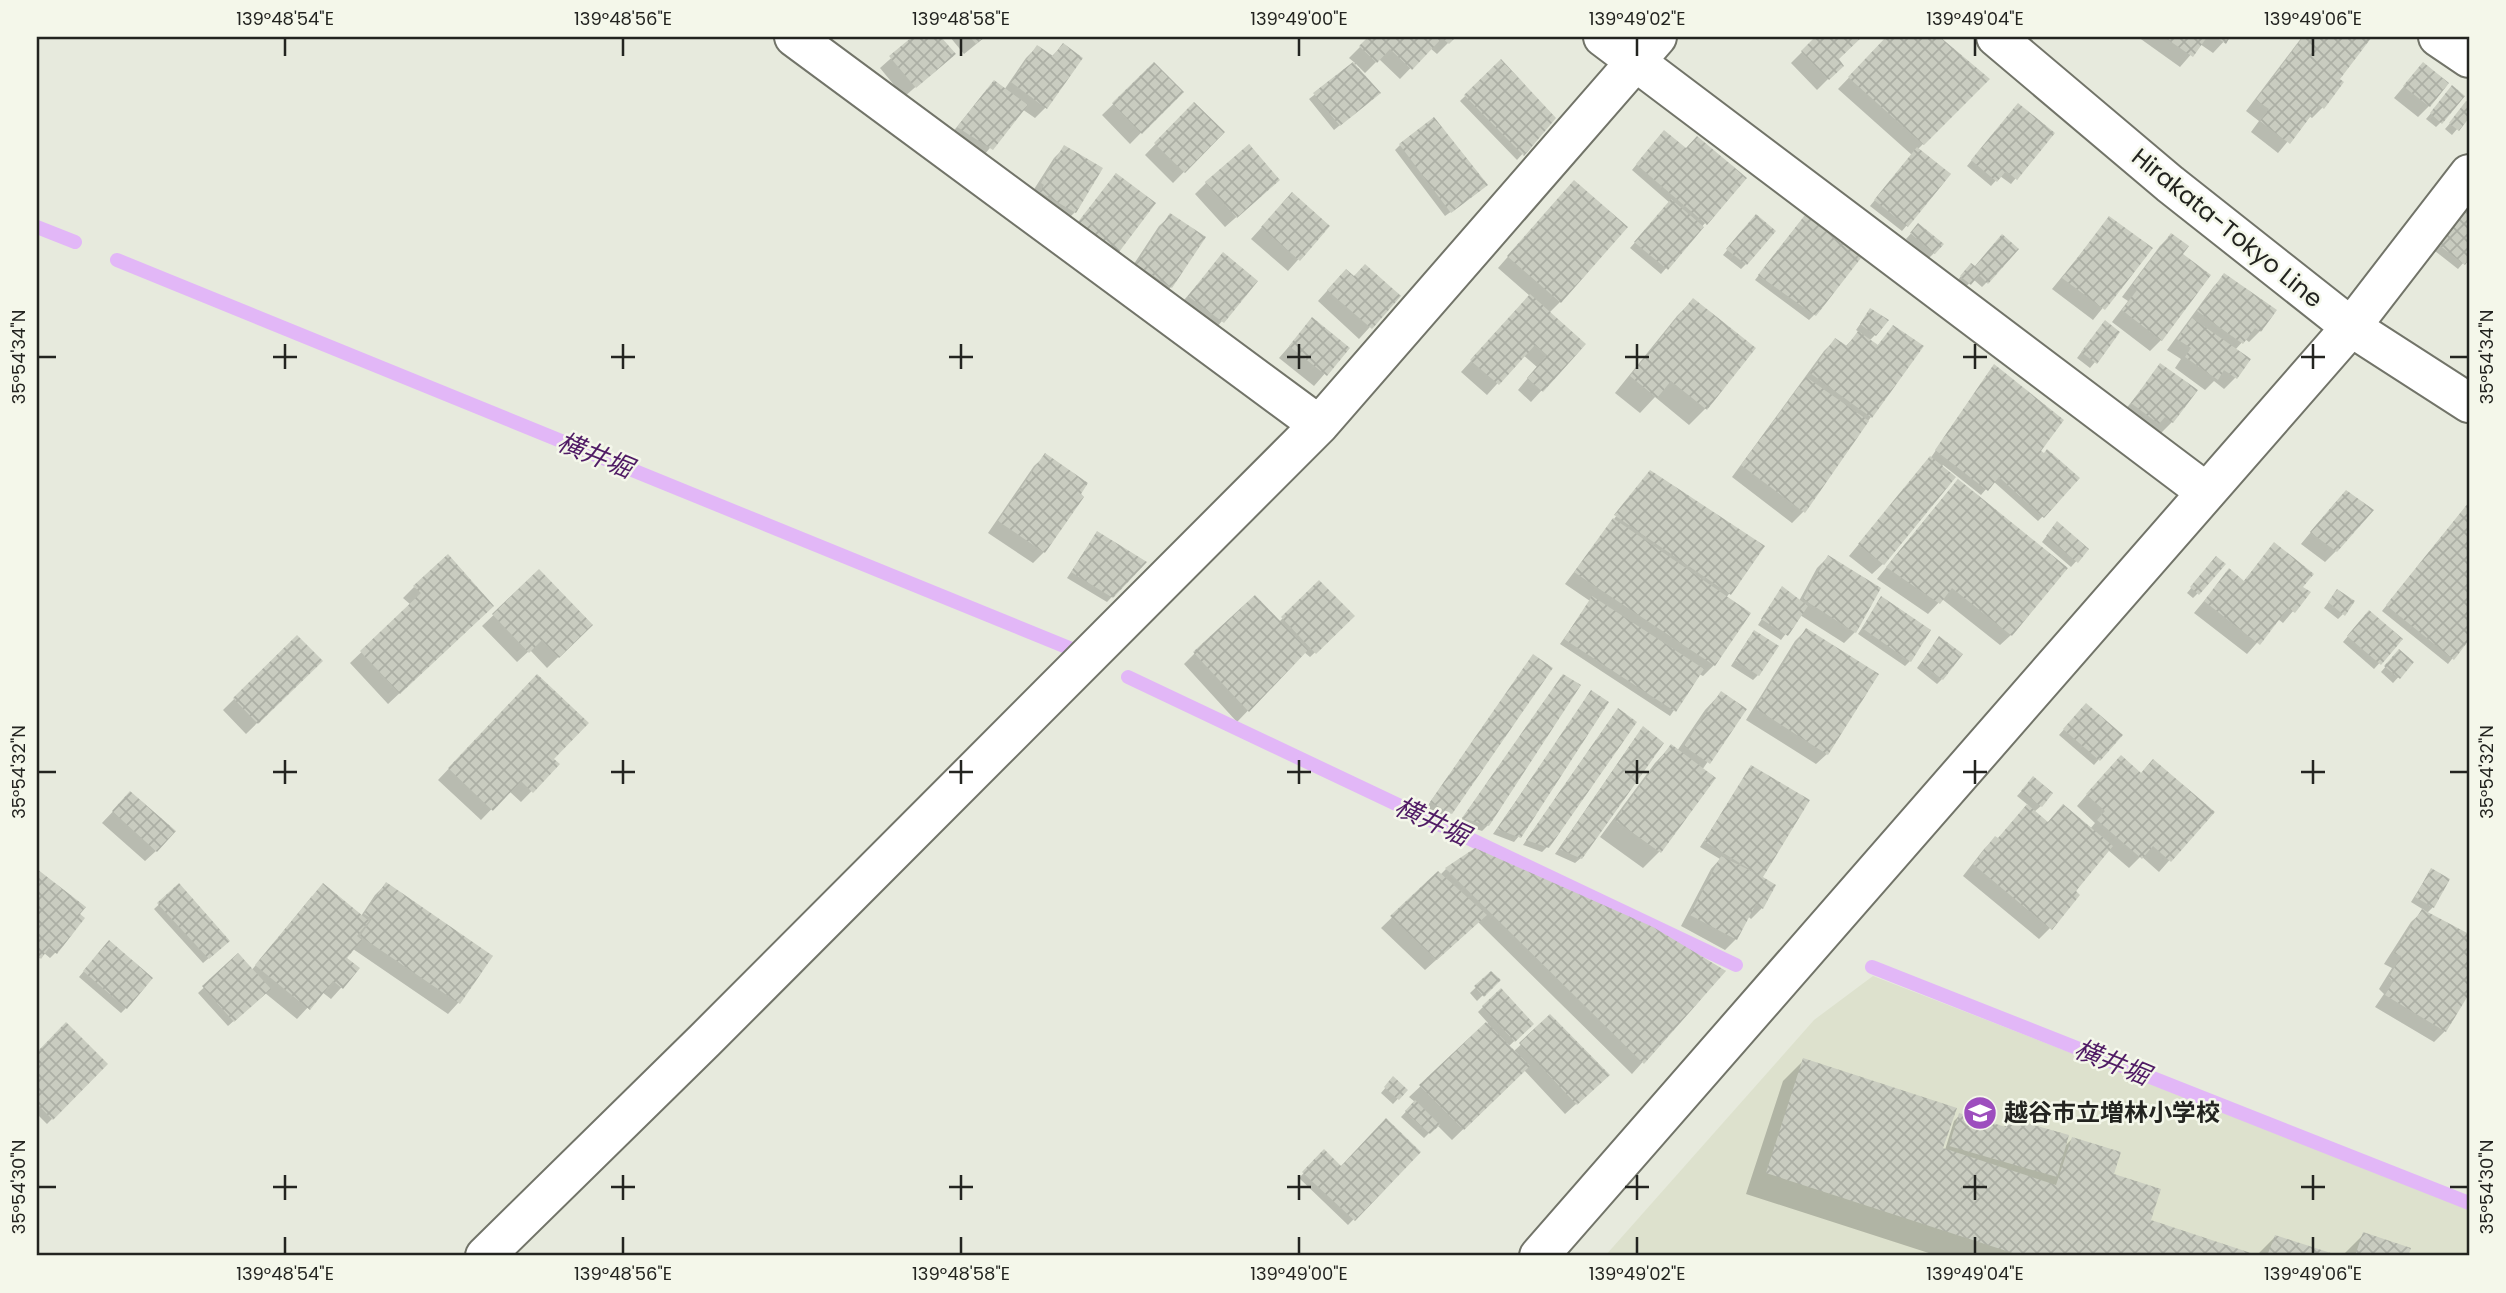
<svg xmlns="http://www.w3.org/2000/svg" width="2506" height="1293" font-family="Poppins,'Noto Sans JP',sans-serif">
<defs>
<pattern id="building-cross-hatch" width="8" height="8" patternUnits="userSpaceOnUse" patternTransform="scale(1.75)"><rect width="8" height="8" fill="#c9ccc0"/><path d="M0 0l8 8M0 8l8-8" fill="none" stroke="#acafa5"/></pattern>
</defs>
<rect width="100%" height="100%" fill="#e7eadd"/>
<path fill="#dde1cd" d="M1873 976 2469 1207V1256H1605L1814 1020Z"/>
<path fill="#0003" d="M915 37H939L953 54 904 97 880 68Z
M950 37H985L964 54Z
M1370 37H1454L1437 54 1430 48 1400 79 1379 59 1365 73 1356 64 1354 66 1373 98 1334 130 1309 99 1355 63 1349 58Z
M1817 37H1860L1837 59 1841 66 1817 90 1791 63Z
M1888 37H1937L1987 80 1918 149 1949 175 1902 231 1870 206 1912 155 1838 89Z
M2138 37H2228L2213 53 2200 44 2180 67Z
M2302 37H2370L2338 79 2323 107 2312 118 2309 116 2278 153 2251 132 2259 121 2246 111Z
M1063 45 1046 107 1035 118 1022 109 980 160 948 138 984 93 1004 90 1026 58 1037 47 1051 57Z
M1500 62 1554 118 1517 160 1460 101Z
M2423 64 2429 106 2418 117 2394 98Z
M1154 65 1181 92 1130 144 1102 115Z
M2448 93 2441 122 2436 127 2426 119Z
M1194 104 1223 132 1173 183 1145 155Z
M2467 104 2469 106V115L2452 135 2445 129Z
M2013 110 2053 133 2011 184 2000 176 1991 186 1967 166Z
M1659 137 1744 178 1661 274 1630 248 1670 203 1632 170Z
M1400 145 1481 190 1445 216 1395 150Z
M1065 147 1101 169 1075 212 1064 223 1031 194 1054 158Z
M1116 175 1153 203 1106 262 1069 234Z
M1206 183 1267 190 1225 227 1195 194Z
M1563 194 1560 302 1549 313 1584 344 1531 402 1518 390 1537 367 1523 355 1487 395 1461 372 1530 296 1498 268Z
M1281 206 1328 226 1288 271 1251 239Z
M2469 208V256L2458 269 2435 251Z
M1170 216 1171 287 1160 298 1126 276 1159 226Z
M2110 218 2150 249 2093 320 2052 289Z
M1751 221 1746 264 1741 269 1723 255Z
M1800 222 1814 315 1809 320 1755 280Z
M1914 230 1934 253 1929 258 1906 239Z
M2171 235 2181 254 2161 340 2150 351 2112 322 2128 301 2122 297 2160 246Z
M1223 255 1255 281 1212 333 1178 307Z
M1971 265 1987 282 1982 287 1973 279 1964 289 1956 282Z
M2225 275 2274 310 2260 331 2249 342 2245 339 2235 350 2249 360 2235 378 2224 389 2214 381 2205 390 2175 368 2181 359 2167 350 2214 286Z
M1353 278 1398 296 1359 339 1318 301 1335 282Z
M1693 300 1754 348 1705 409 1689 425 1655 397 1640 413 1615 393 1677 316Z
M1866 316 1875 335 1869 341 1877 346 1894 327 1871 417 1803 512 1792 523 1732 477 1824 351 1835 340 1845 347 1859 332 1856 330Z
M1312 320 1347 348 1314 386 1279 358Z
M2100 328 2095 362 2090 368 2077 358Z
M2161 365 2195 390 2172 422 2161 433 2154 427 2147 434 2121 415Z
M1989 372 2039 451 2043 516 2038 521 1993 481 1981 495 1943 465 1883 564 1872 574 1849 556 1932 456Z
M1045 456 1082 497 1044 552 1033 563 988 533 1034 466Z
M1645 478 1763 546 1726 598 1749 614 1714 665 1703 676 1699 674 1670 716 1560 644 1590 601 1565 584Z
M1947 493 2011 635 2000 645 1942 599 1928 614 1877 579Z
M2335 503 2336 551 2325 562 2301 544Z
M2469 503V637L2448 664 2382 611Z
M2052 529 2087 549 2071 567 2042 542Z
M1097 533 1144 563 1107 602 1067 578Z
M2274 545 2301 587 2308 593 2283 623 2278 619 2247 654 2194 613 2229 571 2243 582Z
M1828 557 1878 589 1855 632 1844 643 1800 615 1781 640 1758 625 1782 588 1799 601 1817 568Z
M2212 563 2198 593 2193 598 2187 593Z
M539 572 591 625 547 668 530 650 517 662 482 626Z
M1319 582 1353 616 1310 657 1304 652 1237 722 1184 664 1195 653 1279 622Z
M414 587 481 617 388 704 350 663 411 605 403 598Z
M2333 596 2343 614 2338 619 2324 608Z
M1882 598 1910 661 1905 666 1858 634Z
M2364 617 2401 639 2374 669 2343 642Z
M1806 630 1827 754 1816 764 1746 720 1795 641Z
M297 637 320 661 246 734 223 710Z
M1749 638 1758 675 1753 680 1731 666Z
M1939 638 1942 679 1937 684 1917 668Z
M2394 657 2412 662 2393 683 2381 672Z
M1529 662 1551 668 1451 813 1445 818 1426 808Z
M1563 676 1488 825 1482 831 1459 823Z
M526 687 552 759 558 764 521 802 509 791 481 820 438 780Z
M1591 693 1519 836 1514 842 1493 834Z
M1721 693 1744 709 1702 770 1713 778 1659 852 1643 868 1600 837 1655 763 1671 746 1677 751 1705 710Z
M2081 710 2120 735 2094 765 2059 735Z
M1613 716 1547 847 1542 852 1523 845Z
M1638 734 1581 858 1575 863 1555 854Z
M1751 767 1761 876 1762 908 1751 919 1748 916 1736 939 1725 950 1681 926 1711 869 1720 859 1700 847Z
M2110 768 2212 812 2159 872 2141 856 2129 868 2108 850 2074 892 2050 928 2039 939 1963 876 1984 849 1995 838 1997 840 2028 805 2017 796 2028 784 2041 806 2034 812 2047 823 2063 806 2090 829 2095 823 2077 806Z
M119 805 156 851 145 861 102 823Z
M1446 869 1723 972 1632 1074 1478 922 1425 970 1381 928 1438 873 1440 875Z
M2431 870 2433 907 2427 913 2469 936V991L2445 1031 2434 1042 2375 1007 2384 994 2379 989 2392 968 2384 964 2411 922 2424 910 2411 902Z
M37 871 83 907 78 914 83 918 55 953 50 958 44 953 37 961Z
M386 884 491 956 458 1003 448 1014 353 949 345 958 358 969 331 999 322 992 297 1019 265 993 228 1026 198 993 238 956 251 971 312 896 361 916 375 895Z
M179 886 223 946 203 963 154 909Z
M104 947 126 1008 121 1013 79 977Z
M1491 973 1498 980 1477 1001 1470 993Z
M1500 990 1532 1024 1508 1047 1513 1052 1550 1017 1597 1085 1565 1114 1524 1070 1452 1140 1437 1125 1424 1138 1401 1117 1415 1102 1409 1097 1488 1023 1478 1012Z
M66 1025 106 1064 47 1124 37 1114V1055Z
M1804 1060 1941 1149 1945 1150 1954 1121 1960 1115 2003 1128 2010 1120 2064 1147 2072 1139 2111 1175 2149 1222 2256 1256 2275 1237 2336 1256H1938L1746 1194 1783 1081Z
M1393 1079 1406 1090 1393 1104 1381 1093Z
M1324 1152 1340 1168 1419 1152 1348 1225 1299 1178Z
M2364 1234 2409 1249 2407 1256H2342Z"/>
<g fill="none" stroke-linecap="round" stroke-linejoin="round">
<path stroke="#e2b7f7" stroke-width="14" d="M37 227 75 242
M117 260 1074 650
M1128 677 1736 965
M1872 967 2469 1203"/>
</g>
<path fill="url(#building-cross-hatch)" d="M912 37H941L956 54 916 88 889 56Z
M970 37H985L976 44Z
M1368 37H1456L1449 44 1442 38 1412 70 1390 49 1377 63 1359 46Z
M1815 37H1862L1839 59 1844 66 1829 80 1801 51Z
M1886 37H1940L1990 79 1924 145 1848 77Z
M2164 37H2207L2193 57Z
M2216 37H2230L2226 44Z
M2303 37H2372L2340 79 2344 82 2324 109 2319 105 2290 144 2260 121 2269 109 2256 100Z
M1063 43 1083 58 1047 109 1011 82 1037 45 1053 56Z
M1501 59 1556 118 1524 156 1464 95Z
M1154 62 1184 92 1142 134 1112 103Z
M1353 62 1381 93 1340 126 1313 93Z
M2423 62 2449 83 2430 107 2403 86Z
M994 80 1028 105 993 150 957 127Z
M2452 85 2465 96 2442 124 2430 113Z
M2466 101 2469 104V118L2459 131 2449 123Z
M1194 102 1225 132 1185 173 1154 143Z
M2018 103 2055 133 2017 180 2006 171 1997 182 1971 160Z
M1434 117 1488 185 1451 213 1399 144Z
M1664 130 1686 148 1697 136 1747 178 1707 225 1636 164Z
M1249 144 1280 180 1237 218 1205 182Z
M1064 145 1103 168 1076 213 1040 192 1044 185 1041 183Z
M1917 147 1951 174 1908 227 1874 200Z
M1116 173 1156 203 1119 252 1078 222Z
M1574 180 1628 227 1561 303 1507 256Z
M1292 192 1330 226 1300 261 1261 227Z
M1671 199 1704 227 1668 270 1634 242Z
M2469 207V259L2465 265 2439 245Z
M1170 213 1206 237 1172 288 1136 264Z
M1756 214 1776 231 1747 265 1726 249Z
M1805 215 1861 258 1816 316 1758 275Z
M2109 216 2153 248 2105 310 2062 278Z
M1918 223 1944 244 1935 254 1910 233Z
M2171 233 2189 246 2183 254 2211 275 2162 341 2122 310 2137 290 2132 285Z
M2002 234 2019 249 1988 284 1979 275 1971 285 1960 276 1971 263 1975 266Z
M1223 252 1258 281 1224 323 1188 296Z
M1365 264 1401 296 1372 329 1327 290 1346 269 1354 276Z
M2224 273 2277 310 2261 332 2255 328 2243 344 2197 311Z
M1530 294 1586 344 1543 392 1527 378 1547 355 1535 345 1499 385 1470 360Z
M1693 298 1756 348 1707 410 1671 381 1657 398 1630 376Z
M1870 308 1889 320 1876 336 1860 324Z
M1312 317 1350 348 1327 376 1289 346Z
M2192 318 2251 359 2237 379 2224 370 2218 380 2185 357 2191 348 2177 339Z
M2105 320 2120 332 2097 364 2081 352Z
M1893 325 1924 346 1872 418 1810 373 1835 338 1847 346 1858 331 1878 345Z
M2160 363 2198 390 2173 423 2165 417 2159 424 2131 403Z
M1994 364 2064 420 2041 451 2044 453 2047 449 2080 478 2044 518 1999 477 1988 491 1935 450Z
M1806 377 1869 421 1805 513 1741 465Z
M1045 453 1088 483 1081 494 1084 497 1045 553 998 521Z
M1930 456 1956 477 1884 565 1858 544Z
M1650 470 1765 546 1731 595 1614 515Z
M1958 479 2068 568 2012 636 1952 588 1940 604 1886 567Z
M2346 490 2374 510 2337 552 2310 532Z
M2469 502V640L2454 660 2386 605Z
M1613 518 1751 613 1715 666 1574 572Z
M2057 521 2089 549 2078 563 2046 536Z
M1097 531 1147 562 1113 598 1071 572Z
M2274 542 2314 574 2303 587 2311 592 2295 613 2288 608 2260 645 2204 601 2229 568 2244 581Z
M448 554 494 606 400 694 360 651 421 593 413 586Z
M1828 555 1881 588 1856 633 1803 599Z
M2216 556 2226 564 2199 595 2190 587Z
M539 569 593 625 559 658 542 640 529 653 492 614Z
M1319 580 1355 616 1316 654 1281 617Z
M1782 586 1808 606 1788 636 1761 619Z
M2337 589 2355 601 2345 616 2328 602Z
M1255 595 1308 650 1249 712 1193 652Z
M1592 596 1704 669 1676 712 1564 639Z
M1881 596 1931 630 1911 662 1862 628Z
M2369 610 2403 639 2381 665 2347 636Z
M1806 628 1879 674 1828 755 1755 708Z
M1754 630 1779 646 1759 676 1735 660Z
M297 635 323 661 258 724 233 698Z
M1939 636 1963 654 1943 680 1921 663Z
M2399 649 2414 662 2400 679 2384 666Z
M1533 654 1553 668 1452 814 1430 802Z
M537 674 589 723 554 759 560 764 533 793 521 781 493 811 448 768Z
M1563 674 1581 685 1489 826 1462 818Z
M1591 690 1609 702 1521 838 1497 829Z
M1721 691 1747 709 1710 764 1684 746Z
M2086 703 2123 735 2100 761 2063 729Z
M1618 708 1637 722 1549 848 1526 840Z
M1643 726 1664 743 1582 859 1559 849Z
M1671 744 1716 778 1661 853 1615 820Z
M2121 755 2141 773 2153 759 2215 812 2171 862 2153 846 2142 859 2097 820 2105 811 2086 794Z
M1751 765 1810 800 1763 877 1776 885 1763 909 1756 904 1737 940 1690 915 1721 856 1759 875 1704 841Z
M2033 776 2053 793 2042 807 2021 791Z
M130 791 176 831 157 852 112 811Z
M2027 804 2048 822 2063 804 2113 846 2076 891 2080 895 2052 930 1973 864 1995 836 1998 838Z
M1475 848 1653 927 1726 971 1644 1064 1445 868Z
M2431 868 2450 879 2434 908 2415 897Z
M37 869 86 907 80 914 85 918 57 954 49 948 41 959 37 955Z
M1438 871 1487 915 1437 960 1390 916Z
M386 882 493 956 460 1004 360 936 372 919 364 914Z
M179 883 230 941 209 959 157 903Z
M323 883 369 921 357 936 362 940 347 958 360 968 343 989 333 981 310 1010 255 965Z
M2422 909 2469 934V994L2446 1032 2385 995 2393 982 2389 977 2401 956 2394 953Z
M109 940 153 978 127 1009 83 971Z
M238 953 271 989 234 1022 202 986Z
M1491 971 1501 980 1484 997 1474 986Z
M1501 988 1534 1024 1515 1042 1482 1006Z
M1550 1014 1610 1075 1577 1105 1519 1043Z
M66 1022 108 1064 53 1120 37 1104V1052Z
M1486 1022 1530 1066 1464 1130 1419 1085Z
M1803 1058 1957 1108 1943 1148 2056 1185 2072 1137 2121 1152 2114 1174 2161 1189 2151 1220 2260 1256H2022L1766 1173Z
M1393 1076 1408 1090 1399 1100 1384 1087Z
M1415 1100 1440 1125 1430 1134 1405 1111Z
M1959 1113 2006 1127 2009 1118 2069 1135 2057 1177 1949 1146Z
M1386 1118 1421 1152 1355 1221 1302 1172 1324 1149 1341 1166Z
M2363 1232 2411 1248 2408 1256H2355Z
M2275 1235 2340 1256H2267Z"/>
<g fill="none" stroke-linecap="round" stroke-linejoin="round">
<g stroke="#727469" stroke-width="42">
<path id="minor" d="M794 37 1319 425
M1603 37 2206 492
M2438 37 2469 58
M2351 327 2469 174
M485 1256 705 1040 1319 425 1657 37"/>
</g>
<g stroke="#727469" stroke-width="42">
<path id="tertiary" d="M1539 1256 2351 327"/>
</g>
<g stroke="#727469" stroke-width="42">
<path id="secondary" d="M1996 37 2170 184 2351 327 2469 403"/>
</g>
<use href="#minor" stroke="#fff" stroke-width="38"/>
<use href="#tertiary" stroke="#fff" stroke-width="38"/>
<use href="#secondary" stroke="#fff" stroke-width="38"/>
</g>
<path fill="none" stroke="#232420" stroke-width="2.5" d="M285 38V56M623 38V56M961 38V56M1299 38V56M1637 38V56M1975 38V56M2313 38V56M285 344V369M623 344V369M961 344V369M1299 344V369M1637 344V369M1975 344V369M2313 344V369M38 357H56M273 357H297M611 357H635M949 357H973M1287 357H1311M1625 357H1649M1963 357H1987M2301 357H2325M2450 357H2468M285 760V784M623 760V784M961 760V784M1299 760V784M1637 760V784M1975 760V784M2313 760V784M38 772H56M273 772H297M611 772H635M949 772H973M1287 772H1311M1625 772H1649M1963 772H1987M2301 772H2325M2450 772H2468M285 1175V1200M623 1175V1200M961 1175V1200M1299 1175V1200M1637 1175V1200M1975 1175V1200M2313 1175V1200M38 1187H56M273 1187H297M611 1187H635M949 1187H973M1287 1187H1311M1625 1187H1649M1963 1187H1987M2301 1187H2325M2450 1187H2468M285 1237V1254M623 1237V1254M961 1237V1254M1299 1237V1254M1637 1237V1254M1975 1237V1254M2313 1237V1254"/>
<defs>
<g id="school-disc" transform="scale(1.75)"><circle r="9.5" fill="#9d4ebe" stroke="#f4f7ea"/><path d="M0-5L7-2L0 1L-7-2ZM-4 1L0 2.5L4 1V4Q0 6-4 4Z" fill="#fff"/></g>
</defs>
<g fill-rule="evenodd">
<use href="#school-disc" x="1980" y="1113"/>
</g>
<g text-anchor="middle" stroke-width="5" stroke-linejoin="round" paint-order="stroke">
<g font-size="24" fill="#232420" stroke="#f4f7ea">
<text transform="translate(2227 228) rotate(39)" y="8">Hirakata-Tokyo Line</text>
</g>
<g font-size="24" font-weight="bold" fill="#232420" stroke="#f4f7ea" text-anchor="start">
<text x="2004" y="1121">越谷市立増林小学校</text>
</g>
<g font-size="26" font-style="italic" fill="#501b65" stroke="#f4f7ea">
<text transform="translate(595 455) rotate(22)" y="9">横井堀</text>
<text transform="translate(1432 821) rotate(25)" y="9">横井堀</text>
<text transform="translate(2112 1062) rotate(22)" y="9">横井堀</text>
</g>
</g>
<rect width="2506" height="1293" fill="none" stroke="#f4f7ea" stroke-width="77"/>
<rect x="38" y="38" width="2430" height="1216" fill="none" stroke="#232420" stroke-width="2.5"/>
<g font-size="18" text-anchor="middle" fill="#232420">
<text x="285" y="25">139°48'54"E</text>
<text x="623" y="25">139°48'56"E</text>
<text x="961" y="25">139°48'58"E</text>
<text x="1299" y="25">139°49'00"E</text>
<text x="1637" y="25">139°49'02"E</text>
<text x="1975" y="25">139°49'04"E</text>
<text x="2313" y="25">139°49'06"E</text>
<text transform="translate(19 357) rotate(-90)" y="6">35°54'34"N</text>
<text transform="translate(2487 357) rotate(-90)" y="6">35°54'34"N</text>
<text transform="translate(19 772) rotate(-90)" y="6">35°54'32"N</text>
<text transform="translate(2487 772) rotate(-90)" y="6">35°54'32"N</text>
<text transform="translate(19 1187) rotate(-90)" y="6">35°54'30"N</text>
<text transform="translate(2487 1187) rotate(-90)" y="6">35°54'30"N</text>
<text x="285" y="1280">139°48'54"E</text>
<text x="623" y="1280">139°48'56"E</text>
<text x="961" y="1280">139°48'58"E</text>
<text x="1299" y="1280">139°49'00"E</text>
<text x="1637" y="1280">139°49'02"E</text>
<text x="1975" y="1280">139°49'04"E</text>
<text x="2313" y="1280">139°49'06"E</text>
</g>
</svg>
